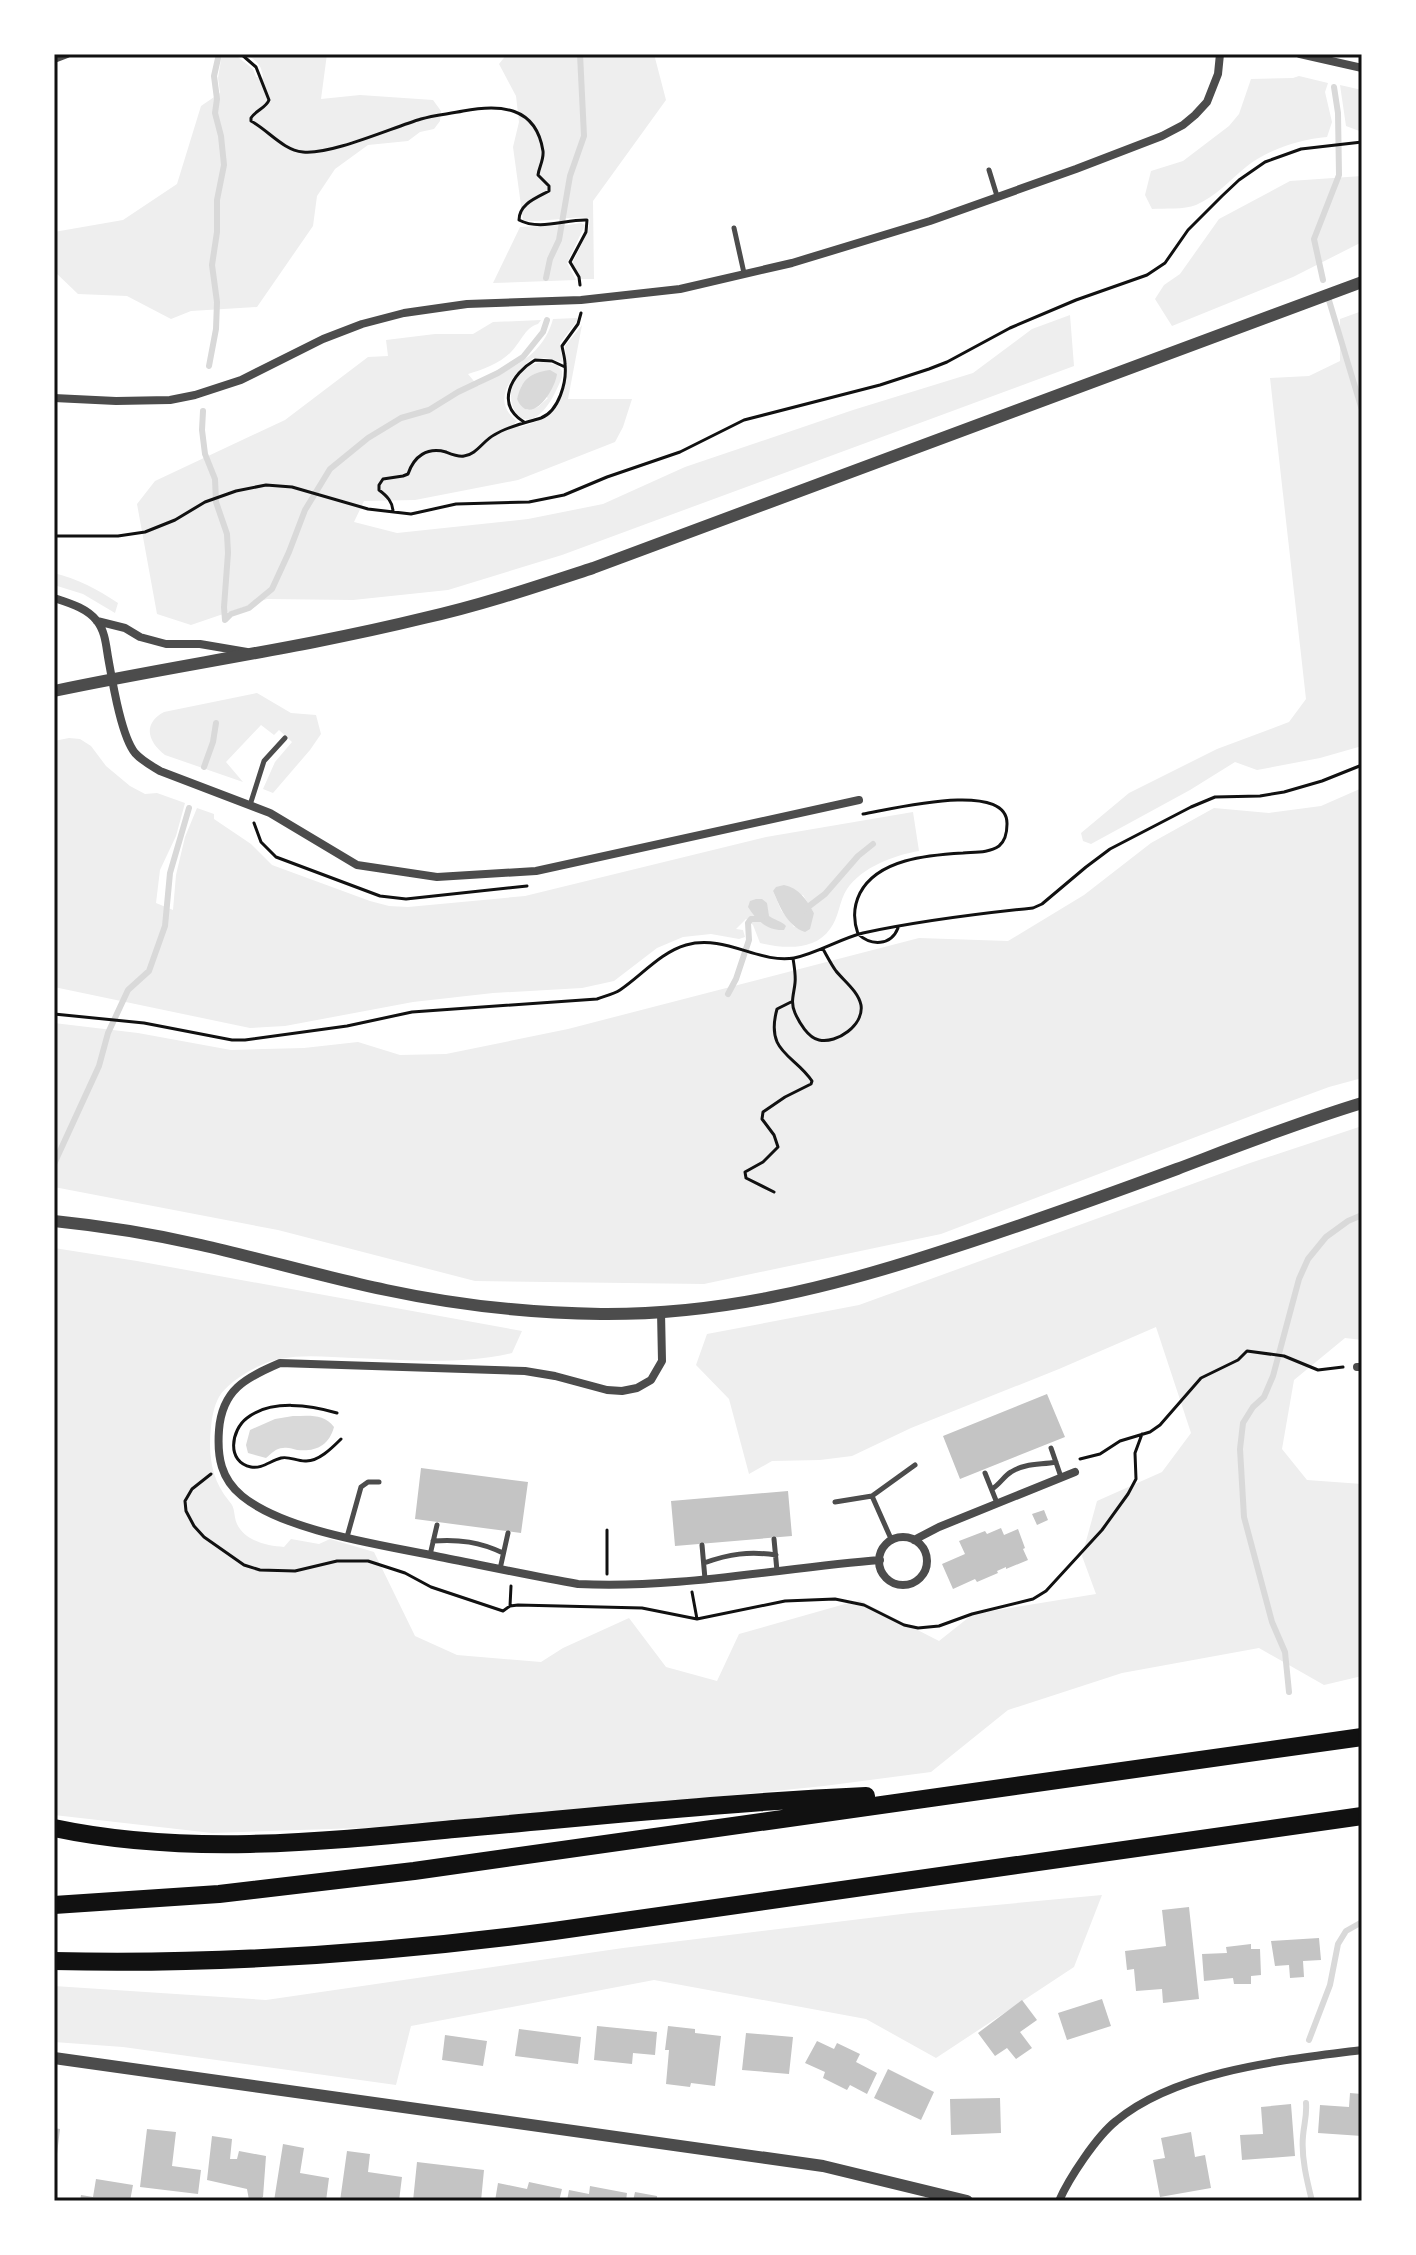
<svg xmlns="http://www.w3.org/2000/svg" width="1416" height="2255" font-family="'Titillium Web',sans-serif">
<rect width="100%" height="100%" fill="#fff"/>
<path fill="#eee" fill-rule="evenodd" d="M222 54H234L253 69 256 77 263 78C262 65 256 59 244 54H327L321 99 360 95 433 100 441 111 440 121 434 129 420 132 408 141 368 145 335 169 317 196 313 226 257 307 191 311 171 319 127 296 78 294 54 271V232L123 220 177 184 201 106 220 93 218 78Z
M507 54H654L666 100 593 201 594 279H581L572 264 588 231 590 219C577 214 543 224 523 220L513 147 519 122 516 96 499 64Z
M1299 76 1328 83 1325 92 1332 122 1327 137C1300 139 1267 150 1246 167 1230 180 1215 197 1196 205 1184 210 1165 208 1152 209L1145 195 1151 171 1183 161 1229 126 1239 114 1251 79 1293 78Z
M1340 85 1362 90V132L1346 126Z
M1362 176V242L1293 277 1172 326 1155 299 1164 285 1180 274 1219 219 1290 181Z
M581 223 585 225 567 263 576 280 493 283 520 227 568 225Z
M1362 311V746L1320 758 1257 770 1235 762 1190 790 1091 844 1083 841 1081 833 1129 793 1217 749 1289 722 1306 699 1270 378 1309 376 1340 361V319Z
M1070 315 1074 366 562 555 448 590 353 600 267 599 191 625 157 614 137 504 155 481 285 420 368 357 388 356 386 340 435 334H473L493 322 541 320 538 324C525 327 520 344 510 353 500 363 482 370 468 374L478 386C510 367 542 359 553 319L577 318V321L560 343 563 362 545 358H533C513 374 489 400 517 421L514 424 520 427C565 415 569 388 565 346L582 325 568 399H632L623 427 615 442 518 480 415 500 364 501 354 522 397 533 528 519 603 504 685 467 853 410 973 373 1032 329Z
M542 362 557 365 562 371V377C524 476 480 372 542 362ZM522 385 548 398 538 407 527 410 517 399Z
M54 573C78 579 97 589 118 603L115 613 83 594 54 585Z
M257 693 291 713 316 715 321 734 310 750 273 793 263 789 275 762 292 742 279 730 274 735 261 725 226 762 243 782 165 755C148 742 142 724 164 712Z
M69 738 80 739 91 746 106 766 130 786 145 794 157 793 185 803 176 836 160 870 156 903 173 910 176 875 185 837 197 808 214 814V819L251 844 272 865 370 901 389 906 408 907 525 896 766 837 913 812 919 851C895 855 862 867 847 889 839 901 839 918 830 929 814 952 782 948 760 943L753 925 746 919 736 929 743 930 745 937 739 939 711 934 683 937 657 948 614 981 582 988 493 993 413 1002 285 1026 250 1028 54 987V741ZM773 891 803 895 814 913 794 927 781 910Z
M1362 788V1078L1329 1087 1264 1111 941 1234 704 1284 475 1281 278 1230 54 1187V1023L138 1033 231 1050 304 1048 358 1042 400 1055 446 1054 568 1029 919 938 1008 941 1084 895 1151 843 1214 808 1269 813 1321 806Z
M1362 1126V1340L1345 1338 1294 1380 1282 1449 1307 1480 1362 1484V1676L1324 1685 1259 1648 1122 1673 1008 1710 931 1772 824 1786 421 1826 212 1833 54 1815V1248L137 1261 522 1331 512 1353C461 1365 406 1360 353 1358 330 1357 303 1354 280 1359 261 1362 228 1381 219 1397 214 1406 212 1417 211 1427 208 1454 211 1479 229 1501 236 1508 233 1515 237 1524 245 1541 267 1546 284 1547L291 1539 319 1544 330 1539 374 1552 415 1636 457 1655 541 1662 563 1648 629 1618 666 1667 717 1681 739 1634 859 1600 939 1641 973 1614 1096 1594 1082 1556 1097 1501 1162 1472 1191 1433 1156 1327 1059 1369 911 1428 852 1456 820 1460 772 1461 749 1474 729 1399 696 1365 707 1334 859 1305 1250 1163Z
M1102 1895 1074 1967 936 2058 866 2019 654 1980 411 2026 396 2085 123 2047 54 2042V1986L266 2000 623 1948 910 1913Z"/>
<path fill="#d9d9d9" d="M550 370 557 374C555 391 530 428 517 399 522 379 530 373 550 370Z
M784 885C799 888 807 900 814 913L810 929 805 932C787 926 780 907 773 891L776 887Z
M756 899H762L767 903 769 916C774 920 782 921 786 926L784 930C767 931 756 920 748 907L750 901Z
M293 1416C308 1416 324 1413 334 1427 329 1446 315 1452 297 1450 292 1449 289 1447 283 1448 276 1448 271 1454 266 1458L248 1453 246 1445 250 1430 275 1419Z"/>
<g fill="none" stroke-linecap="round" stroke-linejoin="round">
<path stroke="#d9d9d9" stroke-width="6" d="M546 278 550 259 559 240 570 176 584 136 580 54
M1323 280 1314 239 1339 175 1338 113 1334 87
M1328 297 1362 410
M209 366 216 329 217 302 212 265 217 232V200L224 165 221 136 215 113 217 99 214 76 219 54
M203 411 202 430 205 454 215 479 216 502 227 534 228 553 224 607 225 620 231 614 249 608 272 589 289 552 305 510 330 469 368 438 401 418 429 410 458 392 498 373 523 357 543 332 547 320
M204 767 213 742 216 723
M804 910 825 894 858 856 873 844
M728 994 736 979 749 940 748 923 751 919H762
M54 1164 99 1066 108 1033 128 990 149 971 165 926 170 873 189 808
M1289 1692 1285 1652 1272 1622 1244 1517 1240 1449 1243 1423 1253 1407 1264 1397 1273 1376 1299 1279 1308 1259 1326 1237 1348 1221 1362 1215
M1309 2040 1330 1985 1338 1944 1346 1931 1362 1922
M1306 2103C1307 2116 1304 2124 1303 2136 1301 2157 1307 2181 1312 2201"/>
</g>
<path fill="#c4c4c4" d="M1047 1394 1065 1437 960 1479 943 1436Z
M421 1468 528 1482 521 1533 415 1519Z
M788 1491 792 1536 675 1546 671 1501Z
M1044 1510 1048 1520 1037 1525 1032 1514Z
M1001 1528 1004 1535 1018 1529 1025 1548 1023 1549 1028 1560 1006 1569V1567L997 1571 998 1573 977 1582 975 1579 953 1589 942 1564 965 1554 959 1541 985 1531 987 1534Z
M1189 1907 1199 1999 1163 2003 1162 1989 1136 1991 1134 1969 1127 1970 1125 1951 1166 1946 1162 1910Z
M1319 1938 1321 1960 1303 1961 1304 1977 1290 1978 1289 1965 1275 1966 1271 1941Z
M1251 1944V1949H1260L1261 1975 1251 1976V1984H1234L1233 1978 1204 1981 1202 1954 1227 1953 1226 1947Z
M1102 1999 1111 2026 1067 2040 1058 2013Z
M1022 2000 1037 2020 1020 2032 1032 2048 1016 2059 1007 2048 995 2056 978 2033Z
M597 2026 657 2032 655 2055 633 2053 632 2064 594 2060Z
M668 2026 695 2029V2033L721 2036 715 2086 691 2083 690 2087 666 2084 669 2050H665Z
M519 2029 581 2037 578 2064 515 2056Z
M746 2033 793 2037 789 2074 742 2070Z
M445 2035 487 2041 483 2066 442 2060Z
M817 2041 834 2049 837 2043 860 2054 856 2062 877 2073 867 2094 850 2085 847 2090 823 2078 825 2072 805 2063Z
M888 2069 934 2092 921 2120 874 2098Z
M1350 2093 1362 2094V2136L1318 2133 1320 2105 1349 2107Z
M1000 2098 1001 2133 951 2135 950 2099Z
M1291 2104 1295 2156 1242 2160 1240 2135 1263 2134 1261 2107Z
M54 2128 60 2129 57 2154 54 2153Z
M147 2129 176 2132 172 2166 201 2170 198 2194 140 2187Z
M1191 2132 1195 2157 1205 2155 1211 2188 1160 2197 1153 2160 1165 2158 1161 2138Z
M212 2136 232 2139 230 2159H237L239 2151 266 2156 263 2197 258 2200H249L247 2189 207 2180Z
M283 2144 304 2148 300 2173 329 2178 326 2201H274Z
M347 2151 370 2154 368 2172 402 2177 399 2201H340Z
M417 2162 484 2170 481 2201H413Z
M96 2179 133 2185 130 2201H80L81 2195 93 2197Z
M529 2182 562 2189 559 2201H495L498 2183 527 2189Z
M590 2186 627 2193 626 2201H567L569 2190 589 2194Z
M635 2192 657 2196V2201H633Z"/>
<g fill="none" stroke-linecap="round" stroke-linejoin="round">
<path stroke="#111" stroke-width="3" d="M241 54 256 67 269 100C266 108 256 110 251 118V121C269 131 283 150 303 152 331 155 391 128 421 119 434 115 449 114 463 111 500 104 536 106 543 151 544 160 539 167 538 175L549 186V191C536 198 519 204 519 220 540 231 566 219 587 220L586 232 570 262 579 277 580 285
M524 422C495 404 511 374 535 360L552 361 565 367
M393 512C393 502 387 496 379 490V485L383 479 403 476 408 474C414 456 427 447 446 452 451 454 458 457 464 456 476 455 484 440 494 435 508 426 525 423 541 418 559 411 567 382 565 364 565 358 563 352 562 346L578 324 581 313
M54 536H118L145 532 175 520 205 502 236 491 266 485 292 487 368 509 411 514 456 504 529 502 564 495 607 477 680 452 744 420 880 385 929 369 947 362 1010 328 1076 300 1147 275 1165 263 1188 230 1222 196 1239 180 1265 162 1301 149 1362 142
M863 814C888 810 1008 779 1007 824 1007 832 1005 841 999 846 989 853 975 852 963 853 928 855 878 859 860 893 853 907 853 920 858 934 871 946 891 946 898 928
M254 823 261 842 276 857 380 896 406 899 527 886
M793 958C794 966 796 975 795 983 794 994 790 1002 795 1013 799 1022 808 1038 819 1040 837 1044 864 1025 861 1005 858 991 844 981 836 971 831 964 827 956 823 949
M54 1014 144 1023 232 1040H245L347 1026 412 1012 597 999C605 996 614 994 620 990 641 976 661 952 686 945 725 934 759 964 794 958 818 953 839 939 863 933 919 921 975 914 1033 908L1042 904 1086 867 1110 849 1191 807 1215 797 1260 796 1284 792 1322 781 1362 765
M774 1192 746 1178 745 1172 763 1162 778 1147 774 1135 762 1119 763 1112 785 1097 811 1084 812 1081C794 1054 765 1053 777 1009L791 1002
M337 1413C311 1405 271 1399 247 1418 231 1430 226 1462 251 1467 262 1469 270 1461 281 1458 289 1456 296 1461 305 1461 318 1462 332 1448 341 1439
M1080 1459 1100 1454 1120 1441 1150 1432 1160 1425 1201 1378 1238 1360 1247 1351 1284 1356 1318 1370 1343 1367
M211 1474 192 1489 185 1501 186 1511 194 1526 204 1537 244 1565 260 1570 295 1571 337 1561H368L405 1573 431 1587 503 1611 510 1606 518 1605 642 1608 697 1619 785 1601 835 1599 864 1605 904 1625 918 1628 939 1626 972 1614 1033 1599 1046 1591 1102 1530 1128 1494 1136 1479 1135 1453 1142 1434
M607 1574V1530
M692 1592 697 1619
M510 1606 511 1586"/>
<path stroke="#4c4c4c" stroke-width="5" d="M989 170 997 196
M734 228 744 273
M250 805 264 761 285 738
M1051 1448 1061 1477
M985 1473 997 1503
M992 1489C1000 1484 1004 1476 1011 1472 1025 1463 1040 1465 1056 1462
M872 1496 892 1541
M835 1502 872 1496 915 1465
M347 1537 361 1487 368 1482H379
M774 1539 777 1571
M433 1541C459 1539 480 1542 503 1553
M702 1545 705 1579
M430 1555 437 1525
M704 1563C729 1554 749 1551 776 1555
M500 1569 508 1533"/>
<path stroke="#4c4c4c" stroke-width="8" d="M1300 54 1362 68
M54 59 67 54
M54 398 116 401 170 400 195 395 241 380 323 339 362 324 404 313 467 304 581 300 680 289 792 263 930 221 1076 169 1162 136 1183 125 1195 115 1207 102 1218 74 1220 54
M54 598C69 603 87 608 97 621 105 631 106 645 108 657 112 679 121 736 135 753 142 761 152 766 160 771L270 813 357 865 437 877 536 871 859 800
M97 621 125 628 140 637 166 644H200L247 652
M661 1312 662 1361 651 1380 637 1388 622 1391 607 1390 555 1376 525 1371 280 1363C245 1378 222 1390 219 1430 217 1457 221 1479 242 1496 286 1532 384 1545 440 1557 486 1566 532 1576 578 1584 679 1589 779 1568 880 1560
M1357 1367H1362
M879 1561a24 24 0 1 1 48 0a24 24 0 1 1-48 0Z
M914 1540 939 1527 1075 1472
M1059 2201C1069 2178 1097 2136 1116 2121 1177 2070 1285 2060 1362 2050"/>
<path stroke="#4c4c4c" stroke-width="12" d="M54 691C177 665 302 648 424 618 482 605 538 586 593 568L1362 282
M54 1221C103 1226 153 1234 201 1245 263 1259 324 1277 386 1290 456 1305 529 1313 601 1314 716 1315 825 1289 933 1254 1015 1228 1096 1199 1177 1169 1238 1146 1299 1122 1362 1103
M54 2058 823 2166 967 2201"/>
<path stroke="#111" stroke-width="18" d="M54 1828C186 1856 321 1842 454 1829 591 1817 729 1802 866 1796
M54 1905 219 1894 414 1871 1362 1737
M54 1961C221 1965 388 1953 554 1931L1362 1816"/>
</g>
<rect width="1416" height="2255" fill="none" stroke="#ffffff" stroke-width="112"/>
<rect x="56" y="56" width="1304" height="2143" fill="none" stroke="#111" stroke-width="3"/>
</svg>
